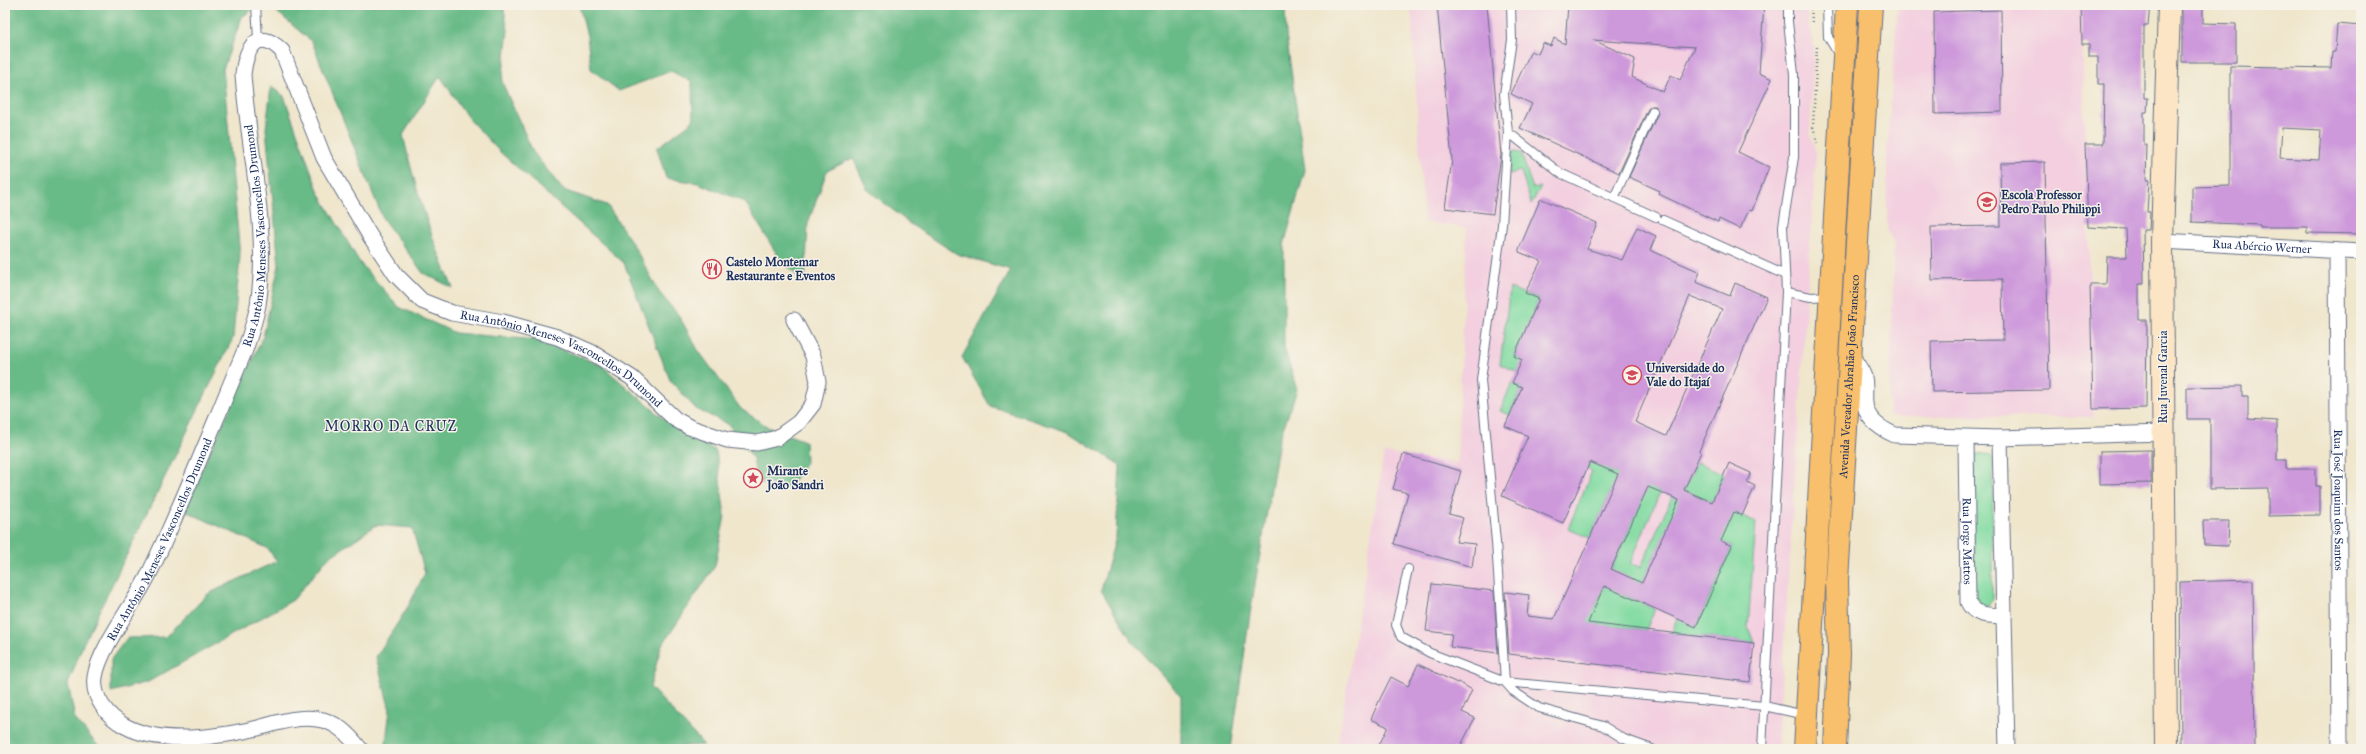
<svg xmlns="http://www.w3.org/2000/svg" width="2366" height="754" font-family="'IM FELL Great Primer',serif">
<rect width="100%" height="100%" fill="#f7f3e8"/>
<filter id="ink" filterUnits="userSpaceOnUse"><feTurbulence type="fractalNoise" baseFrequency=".025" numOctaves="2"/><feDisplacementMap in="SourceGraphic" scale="8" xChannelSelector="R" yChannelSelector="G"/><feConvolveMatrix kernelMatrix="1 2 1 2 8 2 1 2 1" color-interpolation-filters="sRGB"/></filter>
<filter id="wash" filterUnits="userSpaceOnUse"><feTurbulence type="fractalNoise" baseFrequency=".012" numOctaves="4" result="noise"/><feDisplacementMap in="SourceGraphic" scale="16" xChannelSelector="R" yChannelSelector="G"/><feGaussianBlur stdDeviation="0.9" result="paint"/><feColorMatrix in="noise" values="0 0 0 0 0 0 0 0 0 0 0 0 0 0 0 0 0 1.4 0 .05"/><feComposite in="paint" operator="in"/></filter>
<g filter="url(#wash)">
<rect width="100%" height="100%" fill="#efe6cc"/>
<path fill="#f3cfdf" d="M1411 5H1807V16L1814 48 1810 132 1816 154 1777 749H1337L1384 453 1457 463 1467 228 1424 222Z
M1898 5H2081L2094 417 1889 416 1894 243 1887 229V151Z"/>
<path fill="#80daa0" stroke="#4e847f" d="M1512 151 1521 153 1533 189 1541 187 1531 204 1521 171 1509 174Z
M1510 288 1539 299 1514 356 1532 364 1517 372 1500 364Z
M1512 383 1522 387 1510 415 1500 411Z
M1985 454 1991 455 1993 461 1992 599 1987 608 1974 604 1973 458 1977 455Z
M1590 462 1621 475 1613 486 1590 538 1568 529 1592 471 1587 469Z
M1697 462 1724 474 1712 502 1684 490Z
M1648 486 1660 492 1630 564 1641 567 1672 497 1680 500 1642 583 1611 570Z
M1734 512 1756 522 1748 627 1754 643 1672 633 1677 617 1697 626 1732 546 1710 537Z
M1609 576 1621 594 1655 609 1646 630 1583 623 1593 611Z"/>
<path fill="#68ba86" stroke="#427472" d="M5 5H259L242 17 223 69 240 256 233 338 84 642 68 684 75 719 101 749H5Z
M269 5H503L508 30 502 82 533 152 563 190 607 205 634 246 659 292 679 316 698 350 741 409 768 427 805 441 806 462 789 488 757 482 753 458 728 424 696 409 670 380 624 263 500 152 468 118 440 76 403 135C415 188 431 238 453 288L423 273 383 219 312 42Z
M579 5H1285L1286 34 1305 170 1284 245V347L1297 390 1279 440 1250 614 1231 749H1181V696L1132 641 1101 590 1116 537 1120 465 1068 432 990 406 962 357 1011 270 957 254 910 224 867 189 853 158 827 171 808 223 805 284 778 256 745 202 698 183 666 178 657 148 693 121 692 82 671 71 619 91 591 69 587 36Z
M271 87 284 96 319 193 360 263 399 307 455 333 537 340 601 365 663 418 716 451 725 516 715 566 661 647 650 687 704 745 675 747 670 749H385L390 710 376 657 409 605 425 573 412 528 376 525 327 559 293 600 148 682 111 692V659L127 638 166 637 208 594 277 561 267 548 183 510 263 337 279 265 266 129Z"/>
<g id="blocks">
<path fill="#cd99db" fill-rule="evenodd" d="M1437 5H1487L1501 155 1493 214 1445 208 1452 160Z
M1568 5H1764L1759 73 1772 79 1738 152 1769 167 1752 211 1749 210 1740 229 1719 219 1718 222 1665 197 1659 194 1660 191 1629 177 1658 113 1656 106H1652L1648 109 1619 173 1520 128 1532 104 1511 94 1531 51 1538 54 1543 43 1551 46 1554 38 1565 44ZM1593 40 1664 45 1695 47 1680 80 1671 75 1663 92 1632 77 1635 59Z
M2081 5H2150L2148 25H2144V98H2148L2147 112H2144V145H2147L2146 180H2149L2147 212H2150L2149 230H2143L2144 284H2139V320H2147L2146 408 2093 409 2090 284H2106L2107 257H2127L2126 229 2088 227 2085 144H2103L2104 84H2098V57H2089V44H2082Z
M2182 5H2203V23L2236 24V62H2182Z
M2001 10 2002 112 1935 114 1934 12Z
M2337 24 2361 26V234L2307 233V227H2260V225L2192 222V187L2230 186V66L2331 68 2332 52H2335ZM2282 128 2321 130 2319 160 2280 158Z
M2045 162 2049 390 1932 392 1931 341 2003 340 2002 279 1932 280 1931 227 2001 226 2000 163Z
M1542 199 1597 223 1587 249 1622 260 1637 227 1656 236 1650 250 1700 272 1696 282 1730 296 1735 283 1767 297 1699 451 1701 452 1684 490 1712 502 1729 463 1751 473 1747 482 1755 486 1742 516 1734 512 1721 541 1732 546 1696 627 1604 586 1588 623 1754 643 1750 682 1509 654 1505 592 1529 595 1527 616 1554 619 1618 474 1590 462 1563 523 1502 496 1528 436 1505 426 1522 387 1512 383 1522 360 1514 356 1539 299 1525 293 1541 261 1519 252V249L1540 200ZM1690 296 1722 309 1666 436 1635 422ZM1648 487 1679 500 1642 583 1611 569Z
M2242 386V396H2248V419L2277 421V460H2286V469H2316V486H2320V515L2268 516V488L2210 489V419H2187V387Z
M2151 450V483L2100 484V451Z
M1403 454 1461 471 1449 514 1463 518 1456 542 1475 544 1472 567 1394 544 1408 493 1393 489Z
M2203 521H2229L2228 546 2204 545Z
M2253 580 2255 749H2181L2180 582Z
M1432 584 1494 591 1498 653 1450 647 1452 634 1426 631Z
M1418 664 1457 683 1459 682 1472 690 1462 712 1475 718 1459 749H1377L1388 727 1371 719 1380 699 1391 677 1408 686Z"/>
</g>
</g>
<g filter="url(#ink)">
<use href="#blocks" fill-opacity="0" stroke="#656f84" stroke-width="1"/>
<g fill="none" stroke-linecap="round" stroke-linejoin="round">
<g stroke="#656f84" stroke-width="10">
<path id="lane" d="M256 5 258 39
M1511 5 1512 40 1504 94 1508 132 1502 225 1481 380 1496 542 1505 682 1513 691 1539 708 1603 726 1624 739 1652 749
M1827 5 1828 37 1839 55
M1508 132 1560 173 1656 217
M1614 198 1653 111
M1663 220 1785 275
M1786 292 1811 297 1829 296
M1408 569 1396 625 1401 637 1430 653 1505 682 1764 706 1805 715
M1762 749 1786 292 1783 226 1794 157V74L1788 22V5"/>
</g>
<g stroke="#656f84" stroke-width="17">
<g id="street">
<path id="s1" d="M2162 241 2361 252"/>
<path id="s2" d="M2337 251 2340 749"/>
<path d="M1851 355C1855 362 1861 368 1864 377 1866 385 1864 393 1865 402 1865 419 1881 429 1895 435L2000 438 2163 433"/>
<path id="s3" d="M1966 438 1968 602C1975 617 1990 615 2004 616"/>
<path d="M2000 438 2007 749"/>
<path id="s4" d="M360 749C349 735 336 721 317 719 297 716 277 723 258 728 219 737 162 746 125 726 108 717 92 698 95 677 99 649 134 604 148 576 184 502 213 425 245 350 250 335 255 321 258 305 270 229 248 150 243 74 246 49 257 26 282 51L324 158 370 236 396 275 422 301 452 313 503 322 557 337 591 352 632 378 675 419 689 427 727 440 757 443 777 438 799 422 813 404 818 382 813 356 794 320"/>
</g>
</g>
<g stroke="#656f84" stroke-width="24">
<path id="secondary" d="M2166 749 2162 241 2169 5"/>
</g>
<g stroke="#656f84" stroke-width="24">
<g id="primary">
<path d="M1805 749 1847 5"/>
<path id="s5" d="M1835 749 1839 654 1837 581 1871 5"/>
</g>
</g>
<path stroke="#656f84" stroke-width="2.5" stroke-dasharray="1 3" stroke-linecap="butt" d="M1811 5 1812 22
M1817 47 1813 126 1817 143"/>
<use href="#lane" stroke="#fff" stroke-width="8"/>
<use href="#street" stroke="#fff" stroke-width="15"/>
<use href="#secondary" stroke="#fce5c4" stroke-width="22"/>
<use href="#primary" stroke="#f8bf6c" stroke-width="22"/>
</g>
</g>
<defs>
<g id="school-ring" transform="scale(1)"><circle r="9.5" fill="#f7f3e8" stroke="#d1495b" stroke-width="1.5"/><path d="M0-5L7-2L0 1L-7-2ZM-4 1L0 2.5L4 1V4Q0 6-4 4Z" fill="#d1495b"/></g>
<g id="restaurant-ring" transform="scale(1)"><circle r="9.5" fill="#f7f3e8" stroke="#d1495b" stroke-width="1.5"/><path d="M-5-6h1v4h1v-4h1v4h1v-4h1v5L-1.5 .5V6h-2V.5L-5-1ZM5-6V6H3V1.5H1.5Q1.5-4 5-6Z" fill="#d1495b"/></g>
<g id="university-ring" transform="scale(1)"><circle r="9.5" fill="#f7f3e8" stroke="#d1495b" stroke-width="1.5"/><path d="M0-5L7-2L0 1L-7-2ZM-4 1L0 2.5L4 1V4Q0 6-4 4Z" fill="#d1495b"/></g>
<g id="sight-ring" transform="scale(1)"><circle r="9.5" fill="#f7f3e8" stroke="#d1495b" stroke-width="1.5"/><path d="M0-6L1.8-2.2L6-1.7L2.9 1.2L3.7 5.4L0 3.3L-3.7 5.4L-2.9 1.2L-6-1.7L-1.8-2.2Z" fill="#d1495b"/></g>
</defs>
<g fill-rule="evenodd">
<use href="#school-ring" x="1987" y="202"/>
<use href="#restaurant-ring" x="712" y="269"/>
<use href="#university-ring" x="1632" y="375"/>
<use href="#sight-ring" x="753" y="478"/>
</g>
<g text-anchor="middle" stroke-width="3" stroke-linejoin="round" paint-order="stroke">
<g font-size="12" font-weight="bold" fill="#1b2f5e" stroke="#f7f3e8" text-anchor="start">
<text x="2001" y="199">Escola Professor<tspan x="2001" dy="14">Pedro Paulo Philippi</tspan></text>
<text x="726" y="266">Castelo Montemar<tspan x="726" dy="14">Restaurante e Eventos</tspan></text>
<text x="1646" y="372">Universidade do<tspan x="1646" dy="14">Vale do Itajaí</tspan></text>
<text x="767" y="475">Mirante<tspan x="767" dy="14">João Sandri</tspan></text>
</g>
<g font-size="12" fill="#1b2f5e" stroke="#f7f3e8">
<text dy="4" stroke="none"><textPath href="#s4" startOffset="787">Rua Antônio Meneses Vasconcellos Drumond</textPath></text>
<text dy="4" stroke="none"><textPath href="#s1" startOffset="100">Rua Abércio Werner</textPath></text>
<text dy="4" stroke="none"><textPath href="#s4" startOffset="1457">Rua Antônio Meneses Vasconcellos Drumond</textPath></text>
<text dy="4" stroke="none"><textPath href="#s5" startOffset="373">Avenida Vereador Abrahão João Francisco</textPath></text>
<text transform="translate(2163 377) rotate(-90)" y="4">Rua Juvenal Garcia</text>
<text dy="4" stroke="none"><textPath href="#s2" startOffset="249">Rua José Joaquim dos Santos</textPath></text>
<text dy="4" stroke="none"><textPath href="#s4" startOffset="463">Rua Antônio Meneses Vasconcellos Drumond</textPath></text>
<text dy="4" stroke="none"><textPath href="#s3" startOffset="103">Rua Jorge Mattos</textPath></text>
</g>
<g font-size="14" letter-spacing="1" fill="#1b2f5e" stroke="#f7f3e8">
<text x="391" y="431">MORRO DA CRUZ</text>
</g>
</g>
<rect width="2366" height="754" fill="none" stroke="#f7f3e8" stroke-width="20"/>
</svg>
